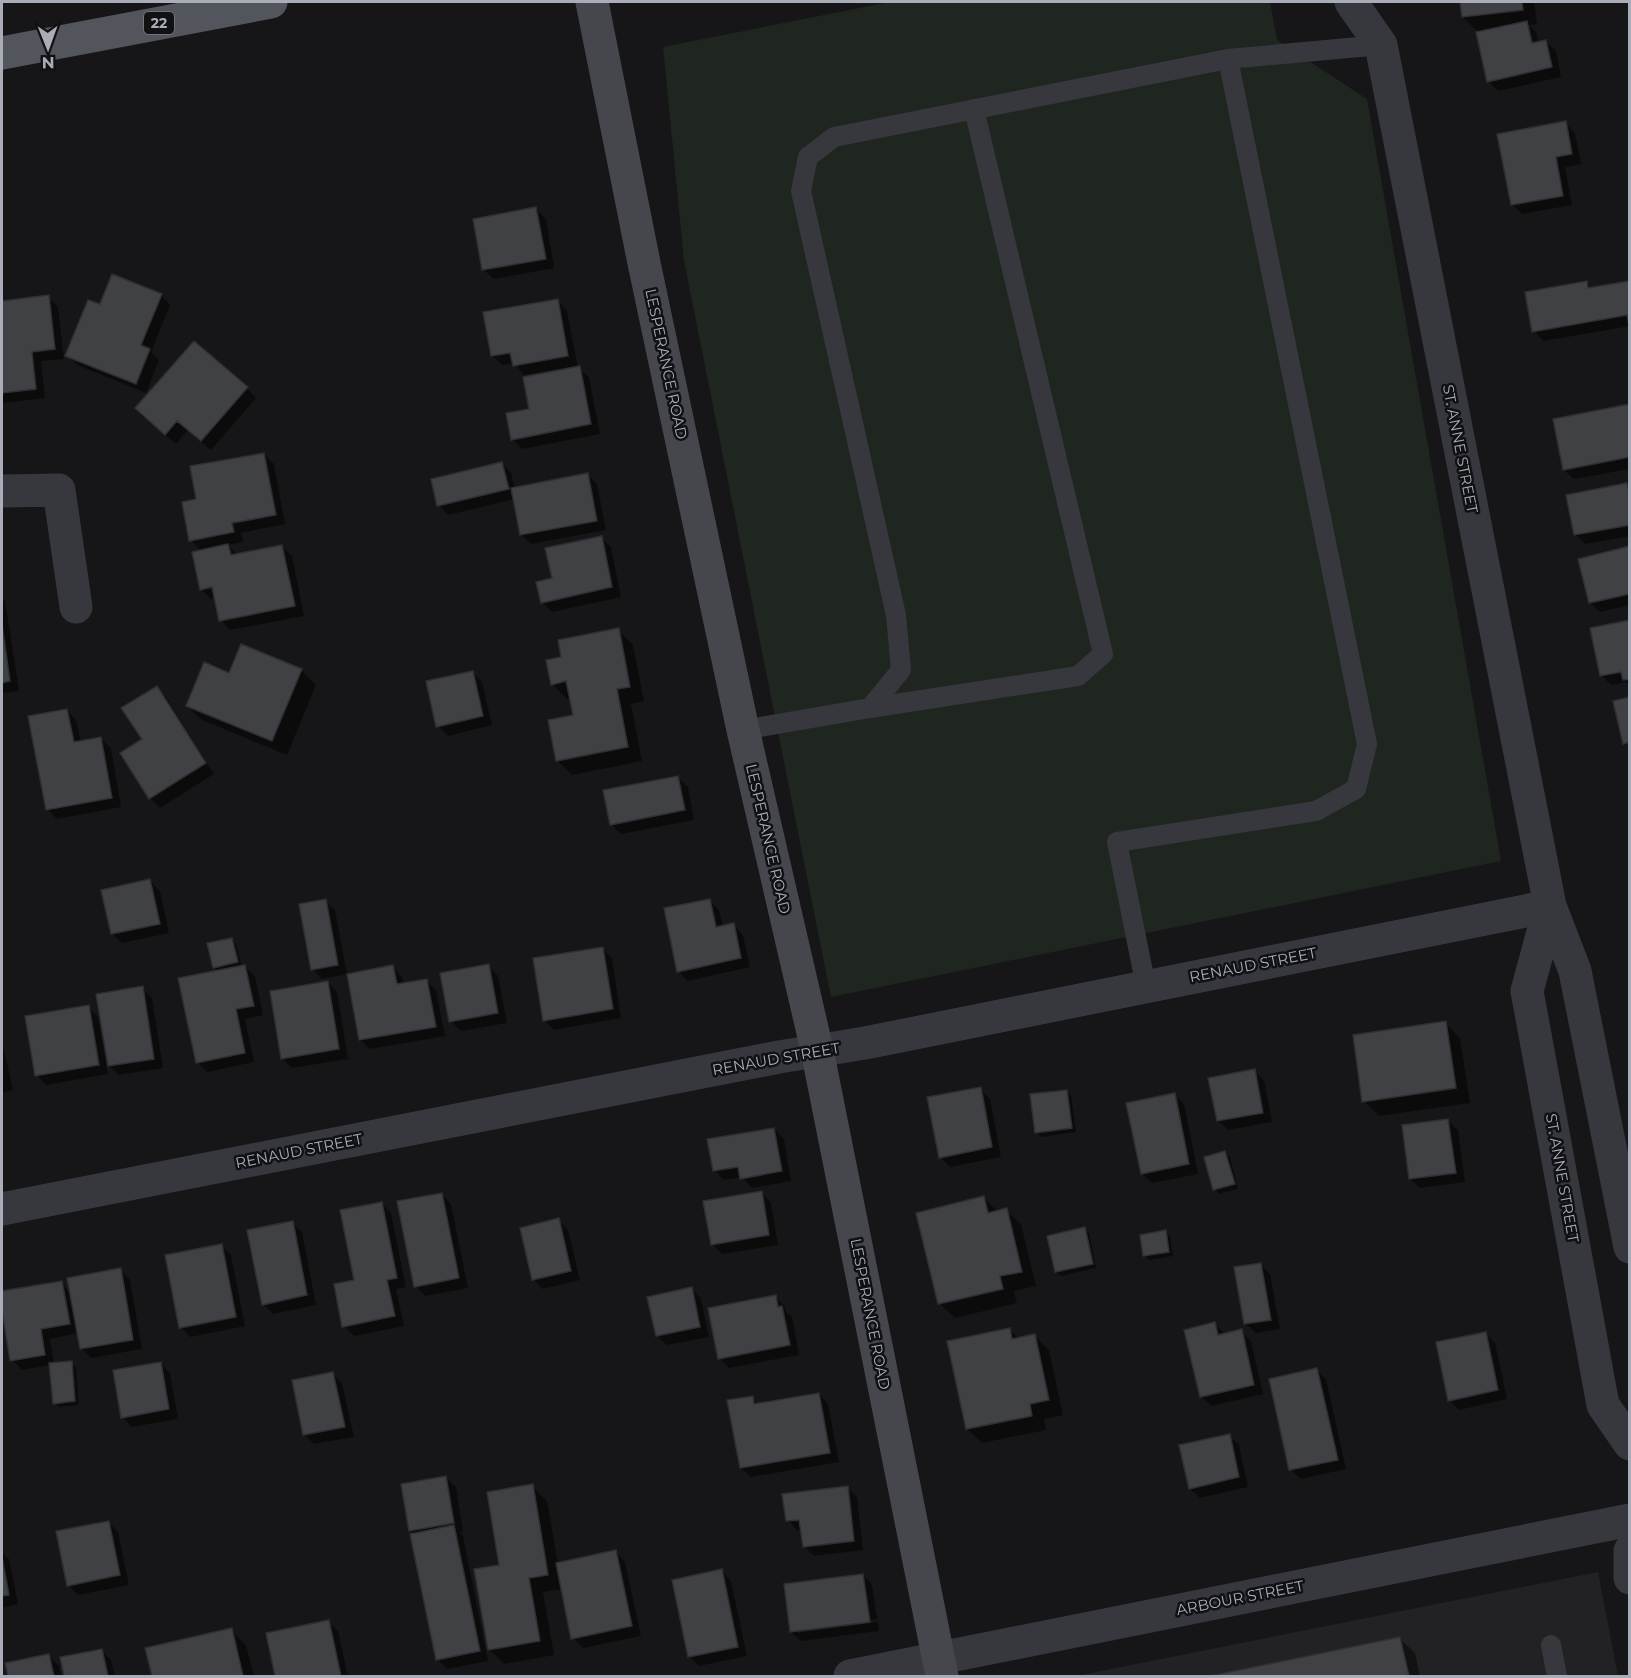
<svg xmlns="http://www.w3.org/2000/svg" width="1631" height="1678" font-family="Montserrat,sans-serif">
<rect width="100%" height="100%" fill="#161618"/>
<path fill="#222225" d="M1598 1572 1618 1676H1076Z"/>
<path fill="#1e261f" d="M890 2H1270L1277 40 1367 99 1501 861 831 997 684 261 663 47Z"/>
<path fill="#0007" fill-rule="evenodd" d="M1461 2H1534L1537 24 1529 25 1536 32 1539 43 1546 41 1556 51 1561 77 1498 91 1488 81 1479 33 1463 17Z
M1565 123 1575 133 1581 164 1565 167 1572 205 1522 214 1512 204Z
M536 209 546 219 554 268 494 279 484 270 475 220Z
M1630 282V326L1544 341 1534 331 1586 283 1592 289Z
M161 295 170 305 151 352 159 360 146 393 77 365 67 355 101 306Z
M48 297 58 307 64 359 41 361 45 398 4 403 2 400V302Z
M558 301 567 311 578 368 589 377 600 434 522 449 512 439 558 372V369L524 375 514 363 502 365 493 356Z
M247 388 256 398 211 450 188 430 176 444 146 418Z
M1630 406V469L1574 479 1564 470 1555 420Z
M264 454 274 464 285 524 241 533 243 542 227 545 238 555 282 547 292 556 304 616 230 630 221 620 216 598 211 599 201 589V551L191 540 197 500Z
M502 464 511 473 515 488 587 474 597 484 606 530 531 544 522 535 515 499 448 515 439 505Z
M1626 485 1630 488V536L1585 544 1575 534Z
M601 537 611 547 621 597 552 612 542 602 553 580Z
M1630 548V605L1600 612 1590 603Z
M2 597 5 601 19 691 2 693Z
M1630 622V685L1626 682 1611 685 1601 675Z
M618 630 633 645 644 701 631 704 642 761 572 775 557 760 574 716 571 698 567 699 552 684Z
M301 670 316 685 287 755 202 720 187 706 230 675Z
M472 672 482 682 492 725 448 736 438 726Z
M156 687 166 697 214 774 160 808 150 798 144 740Z
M67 710 76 720 81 742 101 739 111 748 121 807 57 819 47 809Z
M678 778 688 787 694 820 621 834 611 824Z
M150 881 160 891 169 933 122 943 112 933Z
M325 901 335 910 347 974 322 979 313 969Z
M710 901 719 910 723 927 733 925 743 935 750 967 688 981 678 971Z
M232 939 236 944 242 967H245L255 976 263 1015 245 1019 254 1062 207 1072 197 1062 219 972 214 967Z
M602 949 612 958 621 1018 554 1030 544 1020Z
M488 966 498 976 507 1023 461 1031 451 1021Z
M393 967 402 977 404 985 426 981 436 990 445 1036 370 1049 360 1040Z
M328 982 337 992 348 1059 292 1068 282 1058Z
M142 988 152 998 163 1068 119 1075 109 1066Z
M88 1007 98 1017 108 1074 46 1085 37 1075Z
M1445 1023 1460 1038 1470 1103 1379 1116 1364 1101Z
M2 1041 13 1090 2 1093Z
M1254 1071 1264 1080 1272 1122 1228 1130 1218 1121Z
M980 1089 990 1099 1001 1157 950 1167 940 1157Z
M1066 1091 1071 1096 1076 1132 1041 1137 1036 1132Z
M1174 1094 1184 1104 1198 1174 1152 1183 1142 1174Z
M1448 1121 1458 1130 1465 1182 1420 1188 1410 1179Z
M774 1129 784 1139 791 1181 752 1188 742 1177 724 1180 714 1170Z
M1225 1153 1230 1157 1238 1189 1219 1194 1215 1189Z
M762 1193 771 1203 778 1245 722 1254 712 1244Z
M441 1194 451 1204 468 1288 425 1296 416 1286Z
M984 1198 998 1212 1006 1210 1021 1224 1036 1286 1014 1291 1017 1303 955 1318 940 1304 918 1214Z
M381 1203 391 1213 406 1287 396 1289 404 1326 354 1336 344 1326 356 1281Z
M558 1220 568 1230 580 1280 543 1289 533 1279Z
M292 1223 302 1232 316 1305 273 1314 263 1304Z
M1084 1229 1089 1233 1096 1268 1061 1276 1056 1272Z
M1166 1232 1170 1236 1173 1256 1149 1260 1144 1255Z
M221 1245 231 1255 245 1326 190 1337 181 1327Z
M1260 1264 1270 1274 1280 1329 1256 1333 1246 1324Z
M121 1270 130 1280 142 1349 91 1358 81 1348 78 1333 50 1339 54 1364 71 1362 76 1367 79 1405 59 1407 54 1403 51 1365 22 1370 12 1360 2 1293 61 1283 71 1293Z
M692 1289 701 1299 709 1337 667 1345 657 1336Z
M775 1297 785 1306 786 1312 792 1317 799 1355 729 1368 719 1358Z
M1215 1324 1225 1334 1241 1331 1251 1341 1263 1394 1211 1406 1201 1396Z
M1010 1330 1019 1339 1035 1336 1049 1350 1063 1415 1044 1419 1046 1430 982 1443 967 1429Z
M1485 1333 1495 1343 1507 1399 1459 1410 1449 1400Z
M161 1363 170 1373 178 1419 132 1427 122 1417Z
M1316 1370 1326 1379 1346 1469 1301 1479 1291 1470 1271 1380Z
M332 1373 342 1383 354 1437 314 1444 305 1435Z
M2 1383 4 1399 2 1400Z
M819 1394 828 1404 839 1462 751 1477 741 1468 752 1398 759 1405Z
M1229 1436 1239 1445 1248 1487 1200 1498 1190 1489Z
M446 1478 456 1487 463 1532 460 1533 463 1536 488 1661 447 1669 437 1659 415 1534 410 1530Z
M532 1486 547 1501 558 1564 616 1552 625 1562 641 1636 583 1648 573 1638 563 1589 543 1592 554 1655 504 1664 489 1649Z
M847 1488 857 1497 863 1550 814 1556 804 1546 802 1530H797L788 1520Z
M108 1522 118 1532 129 1585 78 1595 68 1585Z
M2 1552 9 1559 18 1604 2 1608Z
M722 1571 731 1581 747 1656 699 1666 689 1656Z
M863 1575 872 1585 879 1631 801 1641 791 1632ZM877 1619V1622L797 1633V1630Z
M328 1622 338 1631 348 1676H277L268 1634Z
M231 1630 246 1645 254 1676H153L147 1650Z
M1400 1639 1415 1653 1420 1676H1218Z
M101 1650 111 1660 115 1676H66L62 1658Z
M49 1656 59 1666 61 1676H9L7 1664Z"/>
<path fill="#404145" stroke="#303034" stroke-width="1.5" d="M1460 2H1522L1523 10 1462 17Z
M1527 21 1532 43 1546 40 1552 67 1487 82 1476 32Z
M1566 121 1572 154 1556 157 1563 196 1511 205 1497 134Z
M536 207 546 259 482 270 473 219Z
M112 274 162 294 141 345 150 349 136 384 65 356 88 300 100 304Z
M1587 281 1588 288 1630 281V330L1627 315 1532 332 1525 292Z
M49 295 55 349 32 352 36 389 2 393V301Z
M558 299 568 356 513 366 510 353 491 356 483 312Z
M194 341 248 387 201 441 177 421 165 435 135 408Z
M580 366 591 424 511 440 506 413 529 409 523 377Z
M1630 404V457L1563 470 1553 419Z
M264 453 276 515 232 523 234 532 189 541 182 502 196 499 190 466Z
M502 462 509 489 437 506 431 479Z
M588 473 597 521 520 535 511 488Z
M1627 483 1630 497V525L1574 535 1566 495Z
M602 536 612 587 541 603 536 582 552 578 545 548Z
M228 544 231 555 282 545 295 606 219 621 212 587 200 590 192 552Z
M1630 546V594L1589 603 1578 559Z
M1630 620V679L1623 680 1621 672 1600 676 1590 628Z
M2 624 10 681 2 683Z
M619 628 630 687 617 689 628 747 556 761 548 720 573 715 566 681 551 685 546 660 561 657 558 640Z
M241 644 302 669 272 741 186 706 204 662 229 673Z
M473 671 483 716 436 727 426 681Z
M157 686 206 763 149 799 120 753 142 739 121 708Z
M1630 697V742L1623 744 1613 701Z
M67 709 74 742 101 737 112 798 46 810 28 716Z
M678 776 685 810 610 825 603 790Z
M150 879 160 924 111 934 101 890Z
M326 899 338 965 311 970 299 904Z
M710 899 716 927 734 923 741 958 677 972 664 908Z
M232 938 238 962 213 968 207 943Z
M603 947 613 1009 543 1021 533 958Z
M489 964 498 1013 449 1022 440 973Z
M245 965 254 1006 236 1009 245 1053 196 1063 178 978Z
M393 965 397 984 427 979 436 1027 359 1040 347 974Z
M328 981 339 1049 281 1059 270 991Z
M143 986 154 1059 108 1066 96 994Z
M89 1005 99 1065 35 1076 25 1016Z
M1446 1021 1456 1088 1362 1102 1353 1035Z
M1255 1069 1263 1113 1217 1121 1208 1078Z
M981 1087 992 1147 939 1158 927 1097Z
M1067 1090 1072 1128 1035 1133 1030 1094Z
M1175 1093 1189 1164 1141 1174 1126 1103Z
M1448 1119 1456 1173 1409 1179 1402 1125Z
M774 1128 782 1171 740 1179 738 1167 713 1171 707 1139Z
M1225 1151 1235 1184 1213 1190 1204 1157Z
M762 1191 769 1235 711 1245 703 1201Z
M442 1193 459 1278 414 1287 397 1201Z
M984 1196 988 1213 1007 1208 1022 1272 1000 1276 1003 1289 938 1304 916 1213Z
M382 1202 397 1278 387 1280 395 1316 342 1327 334 1284 354 1280 340 1210Z
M559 1218 571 1271 532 1280 520 1228Z
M293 1221 307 1295 262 1305 247 1230Z
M1085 1227 1093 1264 1055 1272 1047 1236Z
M1166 1230 1169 1252 1143 1256 1140 1235Z
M222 1244 236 1317 179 1328 165 1255Z
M1261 1263 1271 1320 1244 1324 1234 1267Z
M121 1268 133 1340 80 1349 67 1278Z
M62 1281 70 1324 41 1329 45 1355 10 1361 2 1310V1291Z
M692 1287 700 1327 656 1336 647 1297Z
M776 1295 778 1307 782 1306 790 1345 718 1359 708 1308Z
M1215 1322 1218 1335 1242 1329 1254 1385 1200 1397 1184 1330Z
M1010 1328 1012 1339 1035 1334 1049 1400 1030 1404 1032 1416 966 1429 947 1341Z
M1486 1332 1498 1390 1448 1401 1436 1342Z
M72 1361 75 1401 53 1404 49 1363Z
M161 1362 169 1409 121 1418 113 1370Z
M1317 1368 1338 1460 1289 1470 1269 1379Z
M333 1372 345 1427 303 1435 292 1380Z
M819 1393 830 1453 740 1468 727 1400 753 1396 754 1404Z
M1230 1434 1239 1477 1189 1489 1179 1445Z
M446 1476 454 1523 409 1531 401 1484Z
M533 1484 548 1575 529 1578 540 1641 488 1650 474 1569 499 1565 487 1492Z
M848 1486 854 1541 803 1547 799 1520 786 1521 782 1494Z
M109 1521 120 1575 67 1586 56 1531Z
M454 1525 480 1651 436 1660 410 1534Z
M616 1550 632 1626 571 1639 556 1563Z
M2 1557 9 1595 2 1596Z
M722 1569 738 1647 688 1657 672 1580Z
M863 1574 870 1622 790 1632 784 1584Z
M329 1620 341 1676H275L266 1633Z
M232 1628 243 1676H152L145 1648Z
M1400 1637 1409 1676H1210Z
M102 1649 108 1676H64L60 1657Z
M49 1654 54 1676H8L5 1663Z"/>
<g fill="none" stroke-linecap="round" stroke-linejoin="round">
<path stroke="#37383d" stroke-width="20" d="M1228 59 1381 45
M870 708 1078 676 1103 654 974 109
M743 730 870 708 901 670 896 615 801 191 808 157 834 137 1228 59 1367 744 1356 789 1316 811 1117 842 1146 987
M1551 1645 1557 1676"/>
<path stroke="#37383d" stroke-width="33" d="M1351 2 1381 45 1550 906 1575 971 1630 1247
M2 491 59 490 76 607
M1550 906 1527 991 1603 1405 1630 1444
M2 1209 779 1057 865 1043 1550 906
M1630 1551V1578
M850 1676 1630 1520"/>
<path stroke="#45474d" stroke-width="33" d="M592 2 644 263 743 730 817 1050 942 1676"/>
<path stroke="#53555c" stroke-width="33" d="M2 53 271 2"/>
</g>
<g text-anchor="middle" stroke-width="5" stroke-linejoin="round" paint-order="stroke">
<rect fill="#111113" stroke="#7b7e86" stroke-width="1.5" x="144" y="12" width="30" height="22" rx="4.5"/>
<g font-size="14" font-weight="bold" fill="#a8adb8">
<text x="159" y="28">22</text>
</g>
<g font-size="15" fill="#a8adb8" stroke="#111113">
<text transform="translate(666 364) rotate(78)" y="5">LESPERANCE ROAD</text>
<text transform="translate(1460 449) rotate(79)" y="5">ST. ANNE STREET</text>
<text transform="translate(768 839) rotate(77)" y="5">LESPERANCE ROAD</text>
<text transform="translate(1253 965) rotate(-11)" y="5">RENAUD STREET</text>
<text transform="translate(776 1059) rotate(-10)" y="5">RENAUD STREET</text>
<text transform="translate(299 1151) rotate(-11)" y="5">RENAUD STREET</text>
<text transform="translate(1562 1178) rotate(80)" y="5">ST. ANNE STREET</text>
<text transform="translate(870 1314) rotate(79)" y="5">LESPERANCE ROAD</text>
<text transform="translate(1240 1598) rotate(-11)" y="5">ARBOUR STREET</text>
</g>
</g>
<rect width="1631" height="1678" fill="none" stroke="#a8adb8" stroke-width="6"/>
<g transform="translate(48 48) rotate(179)" stroke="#111113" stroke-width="4.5" paint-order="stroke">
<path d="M0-4.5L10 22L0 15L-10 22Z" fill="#a8adb8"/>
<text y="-9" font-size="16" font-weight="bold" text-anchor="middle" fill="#a8adb8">N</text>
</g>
</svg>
